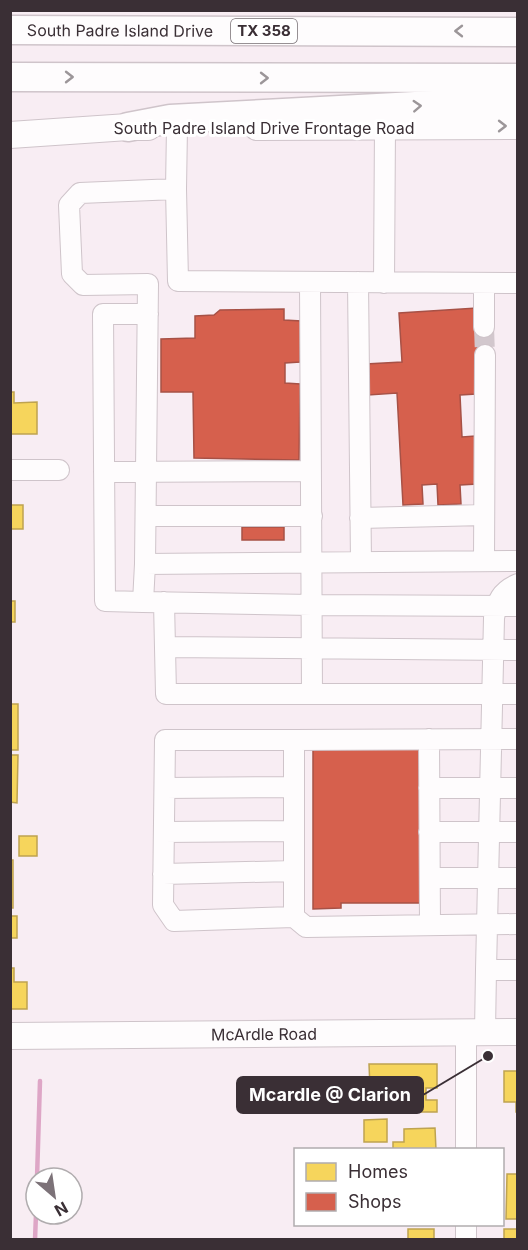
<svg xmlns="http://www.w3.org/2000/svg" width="528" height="1250" font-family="Inter,sans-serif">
<rect width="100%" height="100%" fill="#f8edf3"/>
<path fill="#f6d55c" stroke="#bea350" stroke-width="1.5" d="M10 392H14V403L37 402V434H10Z
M10 505H23V529H10Z
M10 601H15V622H10Z
M10 704H18V750H10Z
M10 755H18L17 803 10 802Z
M19 836H37V856H19Z
M10 860H13V908H10Z
M10 916H17V938H10Z
M10 968H14V982H27V1009H10Z
M369 1064H437V1088H426V1100H437V1112H392V1088H370Z
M504 1071H518V1112H516V1102H504Z
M387 1119V1142H364V1120Z
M435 1128 436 1150H393V1142H404V1129Z
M507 1174H518V1219H506Z
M408 1229H434V1240H408Z
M504 1229H518V1240H504Z"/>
<path fill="#d6604d" stroke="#a75146" stroke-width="1.5" d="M477 308 491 327V355L475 356 476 394 460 395 462 437 475 436 477 484 460 485 461 504 438 505 437 484 422 485 423 504 403 505 397 393 368 395 366 364 402 362 399 313Z
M284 309V320L301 321 300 362 285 363V383L300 384 299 460 194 458 193 392H161V339L195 338V316L214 315 220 310Z
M242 527H284V540H242Z
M422 745V903H341V908L313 909V746Z"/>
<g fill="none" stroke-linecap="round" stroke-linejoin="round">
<path stroke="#dea6c6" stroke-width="4.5" d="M37 1178 40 1081
M35 1240 36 1214"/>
<path stroke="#d2c7cd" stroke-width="20" stroke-dasharray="20 10" stroke-linecap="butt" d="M484 327 485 355"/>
<g stroke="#cfc4ca" stroke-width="22">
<path id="minor" d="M177 127 176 189 178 281 518 283
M176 189 80 193 69 205 72 274 83 285 148 284 145 564 143 602 312 605 518 606
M310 282 312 694
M358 282 361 562
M384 283 385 126
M484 283V327
M10 470H59
M104 472 311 471
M146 516H312
M360 518 484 515
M484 561 485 355
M145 564 518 561
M143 602 105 601 103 314H148
M164 602 166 694H518
M165 647 518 650
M429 739 430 925
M518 739 294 740V917L306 927 518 924
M165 788 294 787
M429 788H518
M164 832 294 831
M429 832H518
M163 874 294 871
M430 878H518
M294 917 174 921 163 905 165 740H294
M486 970H518
M485 1032 486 970 494 618C497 601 501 591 518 584
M466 1150V1033
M466 1240V1224"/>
</g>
<g stroke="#cfc4ca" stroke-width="28">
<g id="major">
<path d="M257 127 518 126"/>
<path d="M10 135 128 127H148"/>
<path id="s1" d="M10 1036 518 1032"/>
</g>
</g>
<g stroke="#cfc4ca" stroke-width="31">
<g id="highway">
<path id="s2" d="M10 30 518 32"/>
<path d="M10 77 518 78"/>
<path d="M128 127 170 119 434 105 518 104"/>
</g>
</g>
<use href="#minor" stroke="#fefcfd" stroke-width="20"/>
<use href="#major" stroke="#fefcfd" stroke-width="26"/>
<use href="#highway" stroke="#fefcfd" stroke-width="28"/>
</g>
<defs><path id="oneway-chevron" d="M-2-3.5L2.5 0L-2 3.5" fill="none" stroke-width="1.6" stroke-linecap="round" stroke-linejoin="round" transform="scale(1.5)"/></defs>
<g stroke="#9c9699">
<use href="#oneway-chevron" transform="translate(459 31) rotate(-180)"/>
<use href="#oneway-chevron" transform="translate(69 77)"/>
<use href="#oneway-chevron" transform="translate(264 78)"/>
<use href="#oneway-chevron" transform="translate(417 106) rotate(-3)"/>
<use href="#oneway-chevron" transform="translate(502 126)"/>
</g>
<g text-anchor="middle" stroke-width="6" stroke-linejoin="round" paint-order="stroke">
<rect fill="#fff" stroke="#756d72" stroke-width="1.5" x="231" y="19" width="66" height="24" rx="4.5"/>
<g font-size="15" font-weight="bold" fill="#3a2f35">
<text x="264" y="36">TX 358</text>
</g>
<g font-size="16" fill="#3a2f35" stroke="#fff">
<text dy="6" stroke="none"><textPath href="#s2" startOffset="110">South Padre Island Drive</textPath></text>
<text x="264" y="134">South Padre Island Drive Frontage Road</text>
<text dy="6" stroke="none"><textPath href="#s1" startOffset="254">McArdle Road</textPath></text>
</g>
</g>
<path fill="none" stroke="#3a2f35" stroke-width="2" d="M488 1056L423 1095"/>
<circle fill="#3a2f35" stroke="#fff" stroke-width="2" cx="488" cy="1056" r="6"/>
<rect fill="#3a2f35" stroke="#3a2f35" stroke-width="2" x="237" y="1077" width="186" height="36" rx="6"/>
<g font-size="18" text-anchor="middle" font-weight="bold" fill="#fff">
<text x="330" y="1101">Mcardle @ Clarion</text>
</g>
<rect width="528" height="1250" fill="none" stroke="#3a2f35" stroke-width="24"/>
<rect x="294" y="1148" width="210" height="78" fill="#ffffff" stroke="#b0acae" stroke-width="1.5"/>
<rect x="306" y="1163" width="30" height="18" fill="#f6d55c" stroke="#b0acae" stroke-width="1.5"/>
<text x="348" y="1178" font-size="18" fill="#3a2f35">Homes</text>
<rect x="306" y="1193" width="30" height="18" fill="#d6604d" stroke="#b0acae" stroke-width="1.5"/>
<text x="348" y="1208" font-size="18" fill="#3a2f35">Shops</text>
<g transform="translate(54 1196) rotate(151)"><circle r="28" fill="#ffffff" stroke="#b0acae" stroke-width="1.5"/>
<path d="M0-4.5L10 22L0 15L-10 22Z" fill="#7c7278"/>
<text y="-9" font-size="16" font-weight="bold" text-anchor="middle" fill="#3a2f35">N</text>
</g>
</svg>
